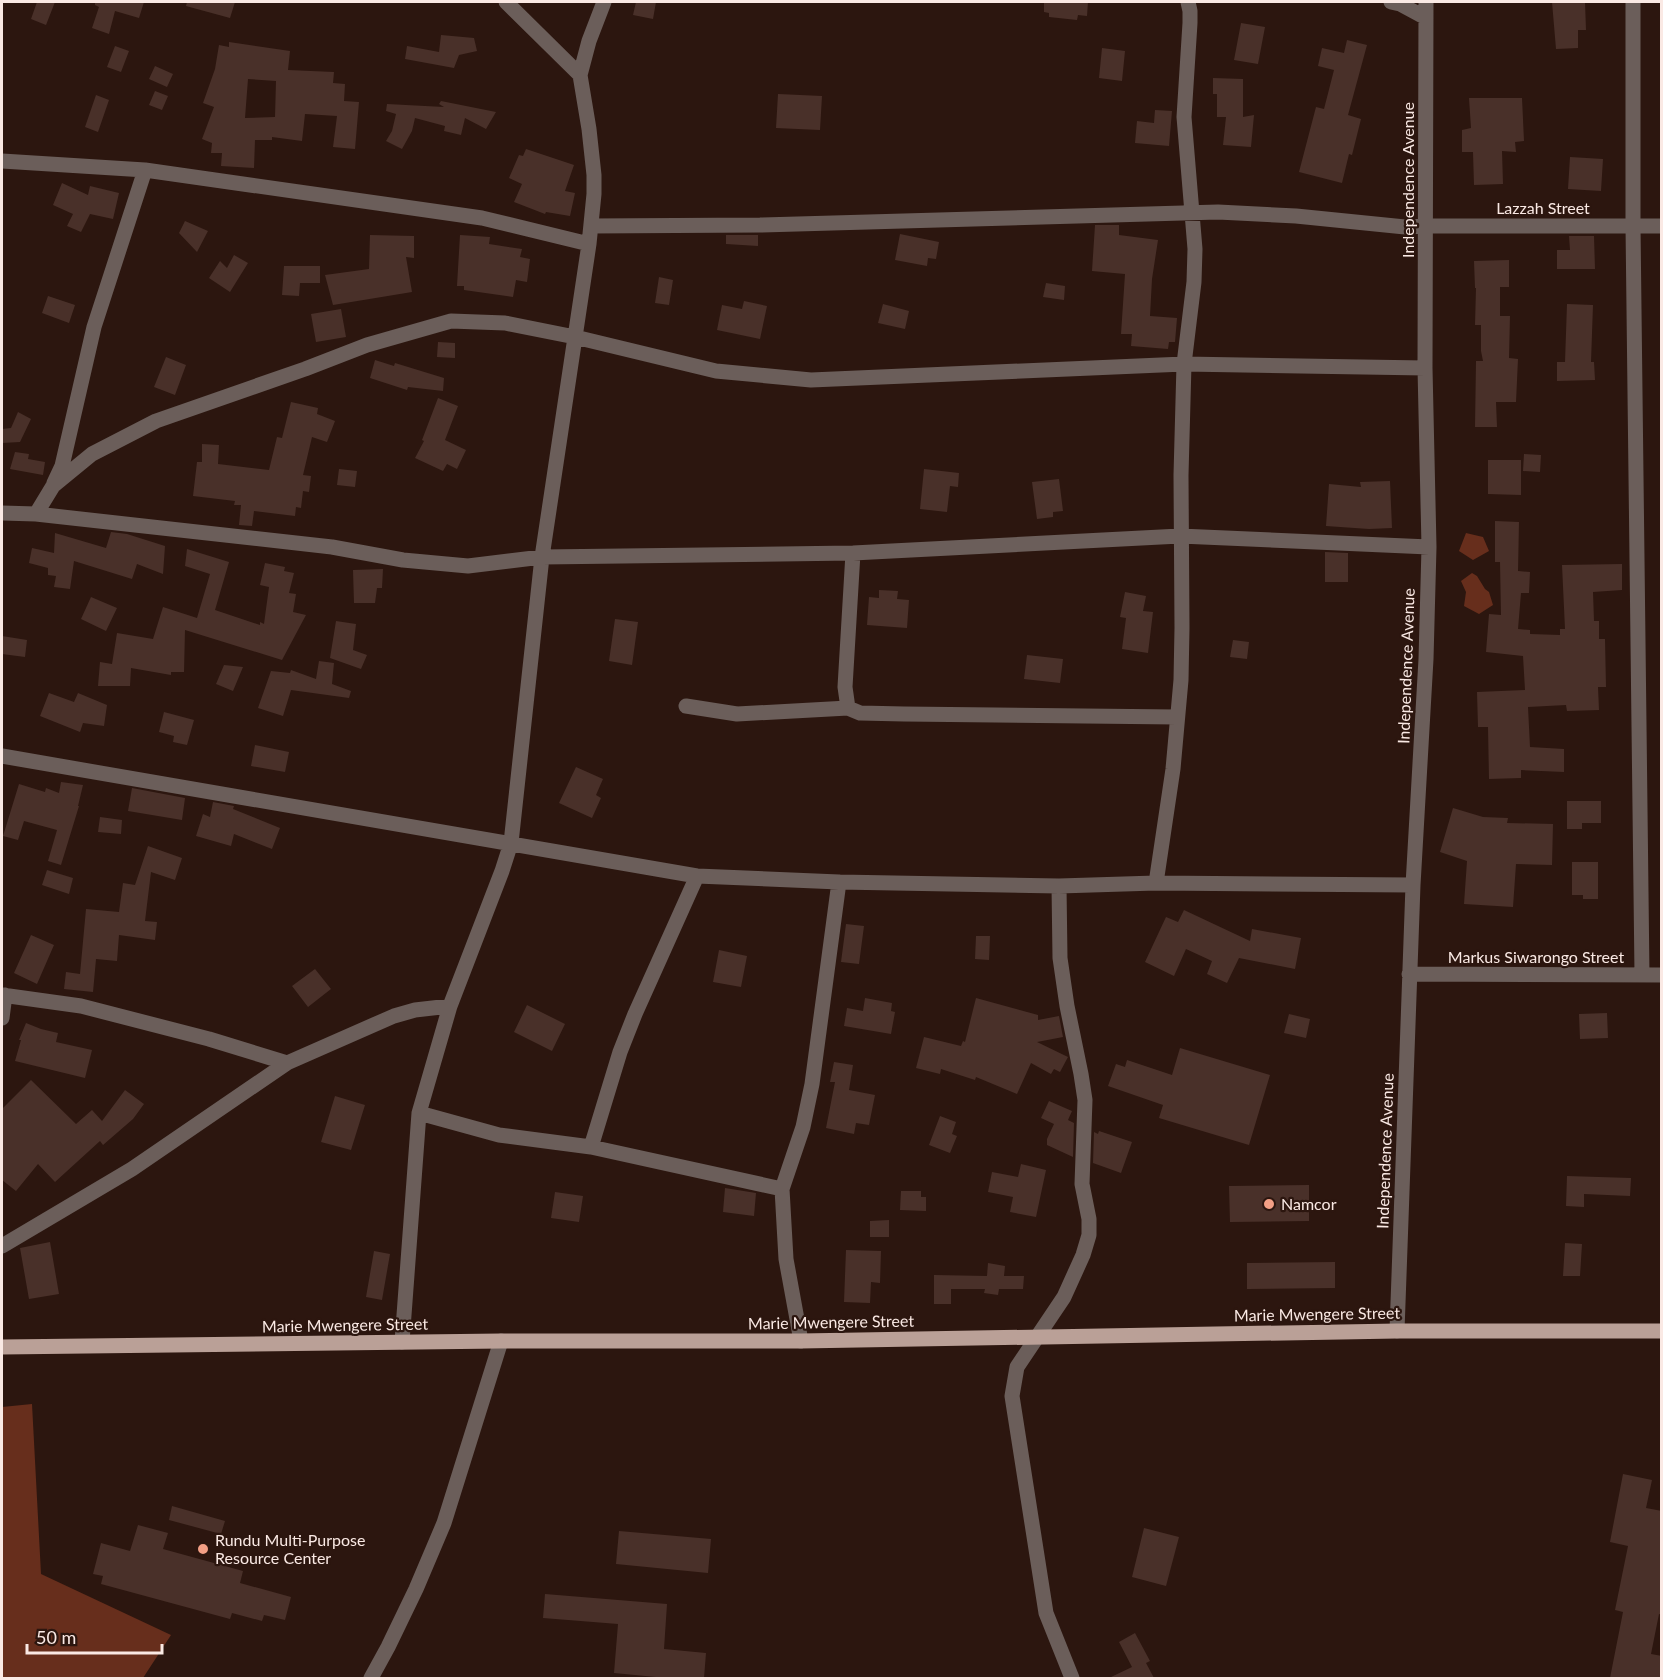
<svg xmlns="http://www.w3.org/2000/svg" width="1663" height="1680" font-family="Lato,sans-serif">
<rect width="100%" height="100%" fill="#2c160f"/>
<path fill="#672e1c" d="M1466 533 1483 537 1489 551 1473 560 1459 551Z
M1472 573 1477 576 1485 589 1489 592 1493 605 1479 614 1464 606 1466 592 1461 581Z
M32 1404 41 1574 171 1635 143 1678H2V1407Z"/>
<path fill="#493029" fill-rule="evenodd" d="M37 2H55L46 25 31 19Z
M95 2H144L139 18 115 11 109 34 92 28 99 7 95 5Z
M187 2H235L230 18 186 6Z
M636 2H656L653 19 633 15Z
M1044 2H1088L1087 16 1078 15 1077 20 1049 17V13L1044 12Z
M1552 2H1585L1586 30H1578V48L1556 49Z
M1241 23 1265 27 1258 64 1234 60Z
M441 35 474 38 477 51 459 55 454 68 405 59 407 46 439 52Z
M1347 40 1367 45 1348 115 1361 119 1352 155 1349 154 1342 183 1299 172 1316 107 1324 109 1334 70 1318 66 1322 48 1344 53Z
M229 42 290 51 288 70 334 72 333 83 345 84 344 101 359 102 355 149 333 147 337 116 305 114 302 141 272 137V140H255L254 168 221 166 222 153H211L212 143 202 139 214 107 203 103 215 69 219 45 229 47ZM248 79 276 81 275 117 245 118Z
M115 46 129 51 121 72 107 67Z
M1102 48 1125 51 1122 81 1099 78Z
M155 66 173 74 167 87 149 79Z
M1213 78 1243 79V117L1254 115 1251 147 1223 145 1226 117H1217V94H1213Z
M155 91 168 96 162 110 149 105Z
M778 94 822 96 820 130 776 128Z
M96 95 109 100 98 132 85 127Z
M1469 98H1522L1524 141 1515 142 1516 152 1502 151 1503 184 1474 185 1473 152H1462V130L1471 128Z
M441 101 496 112 486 129 465 118 461 135 444 131 445 126 415 118 412 131 402 149 386 141 392 131 396 114 386 111 387 104 444 107 439 104Z
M1155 110 1172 111 1169 146 1135 143 1137 121 1154 123Z
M526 149 574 165 565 191 575 193 570 216 546 212 545 214 514 202 522 184 509 178 519 155 523 156Z
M1570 157 1603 159 1601 191 1568 189Z
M62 183 88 195 90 186 119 193 113 219 90 214 81 232 67 226 73 214 53 205Z
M185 221 208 231 197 252 179 233Z
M1095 225H1119V235L1158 240 1152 279 1150 316 1177 318 1175 342H1169L1168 349 1131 346 1132 334H1121L1125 274 1092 271Z
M900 234 939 242 936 259 928 258 927 266 895 260Z
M370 235 414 236V258L406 257 412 292 333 305 325 275 369 269Z
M460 235 490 237 489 244 522 249 520 257 530 259 527 282 516 280 513 297 464 290V286H457Z
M726 235H758V246L726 244Z
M1569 236H1594L1595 269H1557V250H1570Z
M234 255 248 263 230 292 209 278 220 261 227 268Z
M1509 260V287H1500V316H1510L1509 358 1518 359 1516 402H1496L1497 427H1475L1476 361H1483L1481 351V325H1475L1476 288H1475L1474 261Z
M284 266H320V283H300L299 296 282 295Z
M659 277 673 280 669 305 655 303Z
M1046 283 1065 286 1064 300 1043 297Z
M48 296 75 305 69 323 42 313Z
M744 301 767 306 760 339 717 330 722 305 742 309Z
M883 304 909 311 905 329 878 323Z
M1567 304 1593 305 1591 362H1594L1595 380 1557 381V362H1565Z
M341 309 346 337 316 342 311 314Z
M438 342 455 343V358L437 357Z
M166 357 186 365 175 395 154 387Z
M375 360 394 366 395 363 444 378 443 391 408 387 407 390 370 378Z
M438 398 458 406 445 440 466 450 457 469 447 464 443 471 415 458 424 441 422 440Z
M291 402 318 408 317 414 335 421 327 442 312 437 303 475 311 476 309 492 303 491 301 508 296 507 295 516 254 511 252 526 239 525 241 505H234L235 501 193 496 197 462H202V444L219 445 218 464 269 470 277 437 282 438Z
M18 412 31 419 20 442 2 443V429L11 428Z
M15 452 29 454 28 459 45 462 43 475 10 469Z
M1524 454 1541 455 1540 472 1523 471Z
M1488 460H1521V495L1488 494Z
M339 469 357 471 355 487 337 485Z
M924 469 959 473 958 487 950 486 947 512 920 509Z
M1059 479 1063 511 1053 512V517L1037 519 1032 482Z
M1390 481 1392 528 1369 529 1326 526 1329 484 1361 487 1360 482Z
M1495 521 1519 522 1518 571 1530 572 1529 593H1521L1518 629 1530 630V634L1560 635V629H1565L1562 565 1622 564V590L1593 592 1594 621H1599V639H1605L1606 687H1598L1599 710 1567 711 1566 705 1528 707 1530 747 1564 749V772L1521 770V778L1489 779 1488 727H1478L1477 692 1525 690 1523 656 1486 652 1489 614 1501 615 1500 562H1495Z
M111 532 127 534 165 546 163 574 137 564 132 579 74 561 70 589 54 587 56 576 48 575V568L29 563 32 548 54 553 55 533 106 548Z
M187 549 229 562 215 610 260 625V622L264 624 269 587 260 585 265 563 285 567 284 571 294 573 289 593 296 594 293 612 306 615 282 660 185 630 184 672H171V675L131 668 130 686H98L100 662 112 664 117 633 153 639 163 607 197 618 210 574 185 566Z
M1325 552 1348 553V582H1325Z
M383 569 382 588H377L375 603H354L353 570Z
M879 590 898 591 897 599 909 600 907 628 867 625 869 597 879 598Z
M1125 592 1146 596 1143 611 1153 612 1148 653 1122 649 1126 618 1120 617Z
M91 597 117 608 106 631 81 619Z
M615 619 638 622 632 665 609 661Z
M336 621 356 624 353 650 367 655 361 669 330 658Z
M2 636 27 640 25 657 2 654Z
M1233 640 1249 642 1247 659 1230 657Z
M1027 655 1063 659 1060 683 1024 679Z
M319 661 334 663 332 684 351 691 349 698 291 690 283 716 258 708 271 671 290 673 291 670 316 679Z
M224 665 243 667 233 691 216 684Z
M49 693 74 702 78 693 107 705 104 726 83 723 80 732 40 716Z
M164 712 194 720 187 745 173 742 174 736 159 732Z
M255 745 289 752 285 772 251 766Z
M576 767 603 779 596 795 601 798 592 818 559 803Z
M61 782 83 785 78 806H79L61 865 48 861 57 830 24 821 18 840 3 836 19 784 45 792 46 788 59 793Z
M132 788 185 798 182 820 128 811Z
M1567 801H1601V823H1582V829H1567Z
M213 802 234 806 233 809 280 828 272 849 234 834 231 846 196 836 203 814 210 817Z
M1453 808 1483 817 1508 818 1507 823 1553 824 1552 865 1516 864 1513 907 1464 904 1467 861 1440 852Z
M100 817 122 820 121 834 98 832Z
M148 846 182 858 175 880 151 872 145 921 157 922 155 940 119 935 117 961 96 959 93 992 64 989 66 972 80 974 86 909 119 912 123 883 135 885Z
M1572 862H1598V899H1583V895H1572Z
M47 870 73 878 69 894 42 885Z
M1184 910 1250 941 1252 929 1301 938 1295 969 1239 958 1227 983 1207 974 1212 961 1186 949 1174 976 1145 962 1166 917 1178 922Z
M846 924 864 926 859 964 841 962Z
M31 935 54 945 37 984 14 973Z
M976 936H990L989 960 975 959Z
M719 950 747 956 741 987 713 982Z
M315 969 331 989 308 1007 292 986Z
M865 998 892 1003 891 1011 895 1012 891 1034 844 1026 847 1008 863 1011Z
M976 998 1038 1015V1020L1059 1016 1063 1037 1037 1042 1068 1057 1060 1072 1054 1069 1051 1074 1031 1063 1017 1094 976 1077 975 1080 941 1069 940 1074 916 1068 924 1037 961 1046 963 1041 965 1042Z
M527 1005 565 1024 552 1051 514 1032Z
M1607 1013 1608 1038 1580 1039 1579 1014Z
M1289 1014 1310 1019 1306 1038 1284 1033Z
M26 1023 41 1029 58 1033 56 1042 92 1050 85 1078 15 1061 21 1040H19Z
M1180 1048 1270 1075 1249 1145 1159 1118 1163 1105 1108 1086 1116 1064 1125 1067 1127 1060 1172 1075Z
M834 1062 853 1065 849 1090 875 1095 869 1125 856 1123 854 1134 826 1128 835 1082H830Z
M31 1080 76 1124 92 1110 102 1121 125 1090 144 1104 133 1119 103 1145 100 1141 55 1182 38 1164 16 1191 2 1180V1109Z
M335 1096 365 1105 351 1150 321 1142Z
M1049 1101 1072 1111 1068 1120 1074 1123 1073 1157 1047 1145V1139L1054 1124 1041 1118Z
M940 1116 956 1122 952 1134 957 1136 950 1153 929 1145Z
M1099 1131 1132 1142 1121 1173 1093 1163 1094 1132 1098 1134Z
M1021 1164 1046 1170 1036 1217 1010 1212 1013 1197 988 1192 992 1172 1018 1177Z
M1567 1176 1631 1178 1630 1196 1584 1194V1207L1566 1206Z
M1309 1185V1221L1230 1222 1229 1186Z
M725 1188 756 1193 754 1216 723 1212Z
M901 1191H921V1197H926V1211L900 1210Z
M555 1192 583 1196 579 1222 551 1218Z
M889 1220V1237H870V1221Z
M50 1242 59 1294 29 1299 20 1248Z
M1565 1243 1582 1244 1580 1276H1563Z
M846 1250 881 1251 880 1283 871 1282 870 1303 844 1302Z
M374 1251 390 1254 382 1300 366 1297Z
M1335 1262V1288L1247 1289V1263Z
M988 1263 1005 1266 1004 1276H1024L1023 1289H999L998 1295 984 1293 985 1289H951V1304H934V1275L987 1276Z
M1623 1474 1652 1480 1646 1508 1662 1511V1615L1659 1614 1651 1654 1662 1656V1678H1610L1623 1612 1615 1610 1628 1546 1610 1542Z
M172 1506 225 1521 221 1534 169 1520Z
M138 1525 168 1533 163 1549 243 1571 240 1583 291 1597 285 1620 264 1615 262 1621 232 1613 230 1619 101 1584 103 1576 93 1574 101 1543 130 1551Z
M1144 1528 1179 1537 1166 1586 1132 1577Z
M619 1531 711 1539 708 1573 616 1564Z
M545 1594 667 1604 664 1649 706 1653 704 1678H666L614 1673 618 1624 543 1618Z
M1135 1633 1150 1661 1146 1663 1154 1678H1109L1132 1667 1119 1642Z"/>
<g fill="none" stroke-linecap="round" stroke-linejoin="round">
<path stroke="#6b5e5a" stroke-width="15" d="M506 2 580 75
M1391 2 1400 4 1426 18
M1633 2V226L1642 975
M2 161 145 170 482 218 589 244
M591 226 760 225 1218 212 1296 216 1405 227 1425 226H1662
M54 483 62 466 94 327 145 170
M2 513 36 514 332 547 403 560 468 566 542 557 853 553 1180 536 1429 547
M36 514 53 486 92 454 156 421 305 369 367 345 451 321 505 323 575 337 716 371 811 380 1184 364 1425 368
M853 553 845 687 848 708 860 713 904 714 1177 717
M686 706 737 714 848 708
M2 756 697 876 839 882 1059 886 1156 883 1413 885
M1156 883 1173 769 1181 680 1182 628 1181 475 1184 364 1194 282 1195 249 1184 117 1190 23V11L1188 2
M1059 886 1060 958 1067 1006 1081 1074 1085 1100 1082 1184 1089 1219V1235L1083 1255 1064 1297 1017 1367 1012 1396 1046 1613 1072 1678
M1409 974 1662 975
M2 995 81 1006 209 1039 287 1063
M2 1018 5 995
M419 1113 499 1135 591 1147 782 1189
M591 1147 620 1052 635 1014 697 876
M2 1246 132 1169 287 1063 394 1016 415 1010 450 1006
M1397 1331 1413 885 1426 659 1429 547 1425 368 1426 2
M801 1341 786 1259 782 1189 803 1127 812 1084 839 882
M402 1342 419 1113 450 1006 502 871 511 843 542 557 589 244 594 194V175L589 129 580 75 589 41 604 2
M371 1678 388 1647 416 1589 444 1523 501 1341"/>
<path stroke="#baa097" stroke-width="15" d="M2 1347 501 1341H801L1397 1331H1662"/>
</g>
<g fill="#f39f85" stroke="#2c160f" stroke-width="2">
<circle cx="1269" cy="1204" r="6"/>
<circle cx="203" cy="1549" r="6"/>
</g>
<g text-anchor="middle" stroke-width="4.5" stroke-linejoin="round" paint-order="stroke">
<g font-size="16" fill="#fae9e4" stroke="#2c160f">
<text transform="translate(1408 180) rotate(-90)" y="6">Independence Avenue</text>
<text x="1543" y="214">Lazzah Street</text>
<text transform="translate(1406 666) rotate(-88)" y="6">Independence Avenue</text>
<text x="1536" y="963">Markus Siwarongo Street</text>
<text transform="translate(1385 1151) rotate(-88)" y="6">Independence Avenue</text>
<text transform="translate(1317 1314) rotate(-1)" y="6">Marie Mwengere Street</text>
<text transform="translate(831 1322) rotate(-1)" y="6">Marie Mwengere Street</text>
<text transform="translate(345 1325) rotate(-1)" y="6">Marie Mwengere Street</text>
</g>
<g font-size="16" fill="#fae9e4" stroke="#2c160f" text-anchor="start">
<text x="1281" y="1210">Namcor</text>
<text x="215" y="1546">Rundu Multi-Purpose<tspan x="215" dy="18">Resource Center</tspan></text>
</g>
</g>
<rect width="1663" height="1680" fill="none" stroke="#fae9e4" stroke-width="6"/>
<path d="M27 1644v9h135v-9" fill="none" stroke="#fae9e4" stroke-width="3"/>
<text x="36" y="1644" font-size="18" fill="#fae9e4" stroke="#2c160f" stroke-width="4.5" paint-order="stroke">50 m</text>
</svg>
